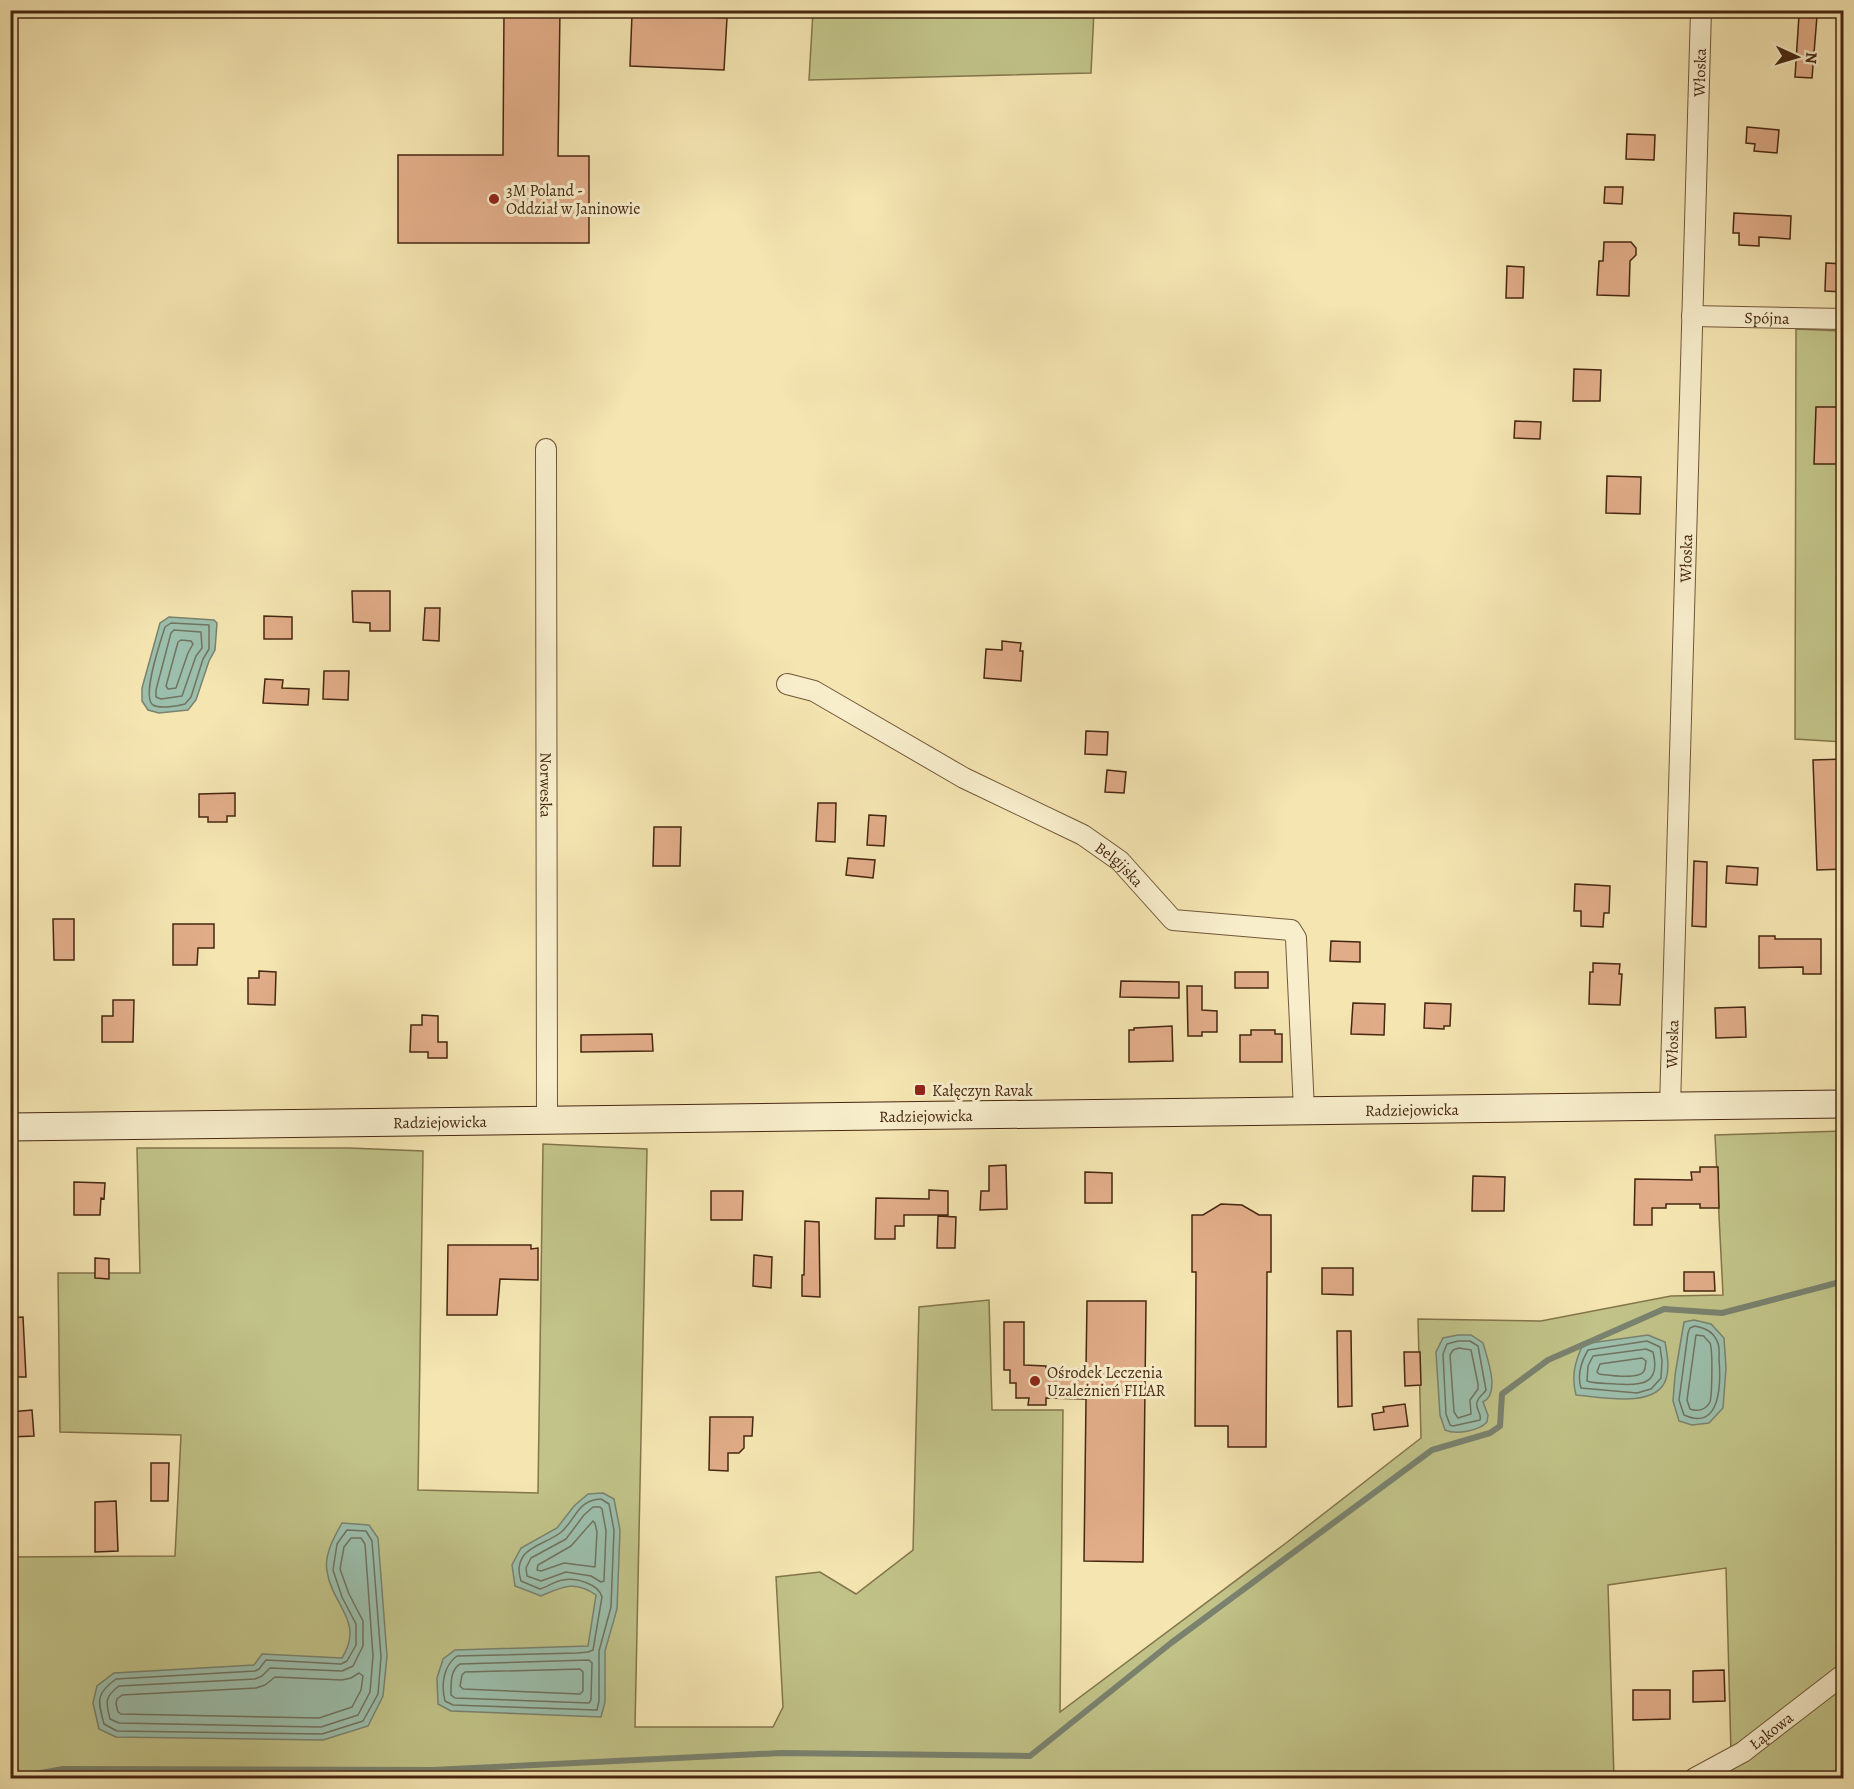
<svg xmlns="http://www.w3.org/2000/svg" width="1854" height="1789" font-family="Alegreya,serif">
<rect width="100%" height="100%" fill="#f4e5b1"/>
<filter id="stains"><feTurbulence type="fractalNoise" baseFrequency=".00333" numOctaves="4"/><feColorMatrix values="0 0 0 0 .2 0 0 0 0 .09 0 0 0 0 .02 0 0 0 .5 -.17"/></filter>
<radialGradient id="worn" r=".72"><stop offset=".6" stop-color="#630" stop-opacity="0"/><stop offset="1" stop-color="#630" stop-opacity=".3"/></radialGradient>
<path fill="#c1c388" stroke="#84754c" stroke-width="1.5" d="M813 11H1094L1091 73 809 80Z
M1796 329 1843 331V742L1795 739Z
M1843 1131V1665L1731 1752 1726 1568 1608 1585 1614 1778H11L10 1557 175 1556 181 1435 60 1432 58 1273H140L137 1148H349L423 1151 418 1490 538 1493 543 1144 647 1149 635 1727H773L783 1707 776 1577 820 1572 856 1594 913 1550 919 1307 989 1300 992 1410H1063L1060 1712 1286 1543 1421 1438 1418 1319 1541 1321 1671 1296 1723 1295 1715 1135Z
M1843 1686V1778H1731V1767Z"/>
<path fill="#9cbfad" stroke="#7a826f" stroke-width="1.5" d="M169 617 214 620 217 623 215 650 209 661 196 700 188 710 159 713 148 710 142 701V688L160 623Z
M1694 1320 1711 1324 1724 1338 1726 1368 1723 1408 1709 1423 1692 1425 1679 1421 1673 1401 1675 1375 1684 1322Z
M1458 1335H1471L1483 1343C1487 1358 1501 1393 1483 1402L1488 1415 1487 1422C1479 1431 1456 1435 1445 1430L1440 1415 1436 1352 1443 1338Z
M1648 1335 1665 1342C1667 1354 1670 1367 1666 1379 1657 1409 1600 1397 1576 1395 1571 1376 1575 1362 1583 1344Z
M603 1493 614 1499 620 1530 617 1609 605 1651V1702L601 1717 451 1711 438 1704 437 1678 443 1659 455 1650 588 1646 596 1595C575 1580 562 1587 541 1596L515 1586 512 1565 521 1548 557 1528 574 1506 588 1494Z
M342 1523 369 1525 378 1538 387 1656 383 1696 368 1726 323 1740 116 1737 99 1729 93 1703 97 1686 114 1673 254 1665 262 1654 342 1658C365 1621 332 1606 327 1571 324 1555 334 1537 342 1523Z"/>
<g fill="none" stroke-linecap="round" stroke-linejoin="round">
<path stroke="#71735f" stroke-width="1.5" d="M171 623 209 625V649L203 659 191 697 185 704C178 706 160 709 153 705 141 697 161 640 165 627Z
M174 630 201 632 202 648 196 656 182 696 161 699 156 697V690L171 633Z
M181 640 191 641 193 644 188 653 176 688 168 689 166 686 178 642Z
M1695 1326C1704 1328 1713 1331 1717 1341 1720 1346 1719 1354 1719 1359 1721 1383 1721 1432 1684 1415L1679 1400 1688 1333 1690 1328Z
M1696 1335 1704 1336C1704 1337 1709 1342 1710 1343 1713 1350 1712 1395 1710 1402 1706 1410 1697 1412 1690 1409L1687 1400Z
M1458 1341H1470L1478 1346 1486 1390C1483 1395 1479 1396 1477 1402 1475 1409 1482 1413 1480 1420L1453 1426 1450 1425 1446 1414 1443 1354 1447 1344Z
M1647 1341 1660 1347 1662 1361 1661 1378 1651 1389 1637 1393 1581 1388C1577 1375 1581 1362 1588 1350Z
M1459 1348 1471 1350 1478 1384V1389L1470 1400 1471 1414 1458 1418 1454 1412 1450 1355 1453 1350Z
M1646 1349 1653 1352C1661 1384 1642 1386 1616 1384 1607 1383 1596 1384 1587 1381L1588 1366 1593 1356Z
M1642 1358 1646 1361C1645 1364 1646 1368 1644 1371 1640 1380 1608 1375 1599 1374L1597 1372 1600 1364Z
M601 1499 609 1504 614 1530 611 1607 599 1651V1701L597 1710 453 1705 445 1701C441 1685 443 1666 457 1656L577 1653 588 1652 593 1650 602 1597C599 1584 575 1577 563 1580 555 1581 547 1587 540 1589L521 1581C518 1571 518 1564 524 1555 532 1545 550 1541 560 1533 576 1521 576 1500 601 1499Z
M600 1507 602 1509 606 1531 604 1581 601 1582 591 1576 566 1572 541 1581 527 1576 526 1568 531 1558 566 1539 584 1515 593 1507Z
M593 1521 595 1523 597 1532 595 1567 564 1563 541 1571 537 1570 538 1565 571 1546Z
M347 1530 366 1531 372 1541 381 1657 378 1694 363 1721 322 1734 117 1731 104 1724C98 1701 95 1694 116 1679L255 1671 259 1669 266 1660 341 1664 347 1661 356 1645V1624L342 1597 333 1570 337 1544Z
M351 1538H361L365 1544 373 1656 370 1692 358 1715 321 1727 119 1723 110 1719C106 1703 104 1697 119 1686L255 1679 262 1676 270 1668 342 1671 353 1666 363 1646V1621L349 1594 340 1569 344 1547Z
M589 1660 592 1663 591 1700 589 1703 455 1698 451 1695C451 1684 450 1670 460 1664Z
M580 1669 583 1672V1691L580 1694 463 1689 460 1686 462 1675 465 1672Z
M359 1673 363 1676 361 1690 352 1707 319 1718 121 1714 118 1712 116 1704 117 1699 122 1695 256 1688 265 1685 275 1677 342 1680 351 1678Z"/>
<path stroke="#7a826f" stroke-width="6" d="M13 1778 63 1769 433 1770 781 1753 1030 1756 1171 1643 1432 1450 1490 1433 1500 1426 1502 1394 1548 1360 1664 1309 1722 1313 1844 1281"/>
</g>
<path fill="#e1ad89" stroke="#462711" stroke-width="1.5" d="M504 10H560L558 156H589V243H398V155H503Z
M632 14 727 18 724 70 630 66Z
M1799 15 1817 16 1812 78 1795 77Z
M1747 127 1779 130 1777 153 1754 151 1755 144 1746 143Z
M1627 134 1655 135 1654 160 1626 159Z
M1605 187H1623L1622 204 1604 203Z
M1734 213 1791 216 1790 239 1759 237V246L1739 245V233H1733Z
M1604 242H1631L1636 248V255L1630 261 1629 296 1597 295 1599 261H1603Z
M1826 263 1844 264V292L1825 291Z
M1507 266 1524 267 1523 298H1506Z
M1574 369 1601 370 1600 401H1573Z
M1816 407H1839V429L1841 430V464H1814Z
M1515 421 1541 422 1540 439 1514 438Z
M1607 476 1641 477 1640 514 1606 513Z
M352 591H390V631H370V623L353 622Z
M425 608H440L439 641 423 640Z
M264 616 292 617V639H264Z
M1002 641 1021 643 1020 651H1023L1021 681 984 678 986 649 1002 650Z
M324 671H349L348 700 323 699Z
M265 679 283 680 282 688 309 689 308 705 263 703Z
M1086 731 1108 732 1107 755 1085 754Z
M1844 759V869L1817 870 1813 760Z
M1107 770 1126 772 1124 793 1105 792Z
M235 793V816H227V822H208V817H199V794Z
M818 803H836L835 842 816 841Z
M869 815 886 816 884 846 867 845Z
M654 827H681L680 866H653Z
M848 858 875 860 873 878 846 875Z
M1694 861 1707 862 1706 927 1692 926Z
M1727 866 1758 868 1757 885 1726 883Z
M1575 884 1610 886 1609 913H1604L1603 927 1581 926V911H1574Z
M53 919H74V960H54Z
M173 924H214V948H198L197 965H173Z
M1759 936H1775V939H1821V974H1803V967L1759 968Z
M1331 941 1360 942V962L1330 961Z
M1593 963 1620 964 1619 974H1622L1620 1005 1589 1004 1590 972H1593Z
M259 971 276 972 275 1005 248 1004V978H259Z
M1235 972H1268V988H1235Z
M1121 981 1179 982V998L1120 997Z
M1187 986H1202V1010L1217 1011V1032H1202V1036H1188Z
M113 1000H134L133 1042H102V1016H113Z
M1353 1003 1385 1004 1384 1035 1351 1034Z
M1425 1003 1451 1004 1450 1026H1444V1029L1424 1028Z
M1745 1007 1746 1037 1716 1038 1715 1008Z
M422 1015 438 1016V1042H447V1058H428V1052H410L411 1025H422Z
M1172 1026 1173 1061 1129 1062V1030H1134V1028Z
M1251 1030H1275V1034H1282V1062H1240V1035H1251Z
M652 1034 653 1051 581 1052V1035Z
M1006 1165 1007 1209 980 1210 981 1191H989V1166Z
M1700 1167H1718L1719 1208H1700V1204H1666V1208H1652V1225H1634L1635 1179 1692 1180 1691 1172H1700Z
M1085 1172 1112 1173V1203H1085Z
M1473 1176 1505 1177 1504 1211H1472Z
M74 1182 105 1183 104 1199 101 1198 100 1215H74Z
M929 1190 948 1191V1215H904V1226H895V1239H875L876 1198 929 1199Z
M711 1191H743L742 1220H711Z
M1221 1204 1242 1205 1259 1215H1271V1272H1267L1266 1447H1228V1426H1195L1196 1272H1192V1215H1203Z
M938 1216 956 1217 955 1248H937Z
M805 1221 819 1222 820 1297 802 1296V1275H804Z
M448 1245H531V1249L538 1248V1280L500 1279 497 1315H447Z
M754 1255 772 1257 771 1288 753 1286Z
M95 1258 109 1259V1279L95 1278Z
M1322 1268H1353V1295L1322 1294Z
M1684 1272H1714L1715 1291H1684Z
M1087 1301H1146L1143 1562 1084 1561 1086 1399 1046 1398V1405H1028L1029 1398H1016V1383H1010V1370H1004V1322H1024V1365L1046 1366V1368L1086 1369Z
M23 1317 26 1377H10V1318Z
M1337 1331H1351L1352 1406 1338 1407Z
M1404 1352H1420L1421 1385 1405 1386Z
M1405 1404 1408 1426 1374 1430 1372 1414 1384 1412 1383 1407Z
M32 1410 34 1436 10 1437V1412Z
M710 1417H753L752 1436H744V1448L739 1453H728V1471L709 1470Z
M151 1463H169L168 1501H151Z
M116 1501 118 1551 95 1552V1502Z
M1724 1670 1725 1701 1693 1702V1671Z
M1633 1690H1670V1719L1633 1720Z"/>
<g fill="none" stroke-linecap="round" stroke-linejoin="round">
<g stroke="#725639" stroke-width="22">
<g id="street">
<path id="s1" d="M1692 316 1844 319"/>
<path id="s2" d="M546 449 547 1120"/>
<path id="s3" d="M787 684 814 691 964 778 1083 835 1120 861 1173 920 1291 930 1296 938 1304 1110"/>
<path id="s4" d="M1670 1107 1701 10"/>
<path id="s5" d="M1695 1778 1743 1752 1844 1674"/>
</g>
</g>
<g stroke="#462711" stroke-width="29">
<g id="secondary">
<path id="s6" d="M10 1127 1844 1104"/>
</g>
</g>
<use href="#street" stroke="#f8eecc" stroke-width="20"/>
<use href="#secondary" stroke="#f8eecc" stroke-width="27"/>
</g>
<g fill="#8f2418" stroke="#f8eecc" stroke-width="2">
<circle cx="494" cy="199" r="6"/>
<rect x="914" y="1084" width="12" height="12" rx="3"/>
<circle cx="1035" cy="1381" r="6"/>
</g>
<g text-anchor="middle" stroke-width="6" stroke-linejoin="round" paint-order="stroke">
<g font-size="16" fill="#462711" stroke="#f8eecc">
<text dy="6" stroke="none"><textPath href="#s4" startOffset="1035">Włoska</textPath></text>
<text dy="6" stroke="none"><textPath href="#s1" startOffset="75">Spójna</textPath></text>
<text dy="6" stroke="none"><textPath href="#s4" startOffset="549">Włoska</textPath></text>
<text dy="6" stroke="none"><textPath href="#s2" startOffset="336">Norweska</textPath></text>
<text dy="6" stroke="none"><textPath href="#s3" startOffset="380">Belgijska</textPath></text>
<text dy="6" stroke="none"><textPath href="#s4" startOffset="63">Włoska</textPath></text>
<text dy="6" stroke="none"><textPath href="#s6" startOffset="1402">Radziejowicka</textPath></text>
<text dy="6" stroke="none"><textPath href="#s6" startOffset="916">Radziejowicka</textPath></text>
<text dy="6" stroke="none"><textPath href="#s6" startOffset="430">Radziejowicka</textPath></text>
<text dy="6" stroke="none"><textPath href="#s5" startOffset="90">Łąkowa</textPath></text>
</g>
<g font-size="16" fill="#462711" stroke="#f8eecc" text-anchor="start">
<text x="506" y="196">3M Poland -<tspan x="506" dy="18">Oddział w Janinowie</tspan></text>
<text x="932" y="1096">Kałęczyn Ravak</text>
<text x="1047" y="1378">Ośrodek Leczenia<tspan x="1047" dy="18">Uzależnień FILAR</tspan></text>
</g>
</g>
<rect width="1854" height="1789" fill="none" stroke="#f4e5b1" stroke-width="36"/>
<rect x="12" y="12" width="1830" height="1765" fill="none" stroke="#462711" stroke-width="3"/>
<rect x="18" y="18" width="1818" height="1753" fill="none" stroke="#462711" stroke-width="1.5"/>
<g transform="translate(1797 57) rotate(94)" stroke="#f8eecc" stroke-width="4.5" paint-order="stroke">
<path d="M0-4.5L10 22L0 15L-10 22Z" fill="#462711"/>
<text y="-9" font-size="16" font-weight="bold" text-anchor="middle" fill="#462711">N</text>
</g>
<rect width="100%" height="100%" filter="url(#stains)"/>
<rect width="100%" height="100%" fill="url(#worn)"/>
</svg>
